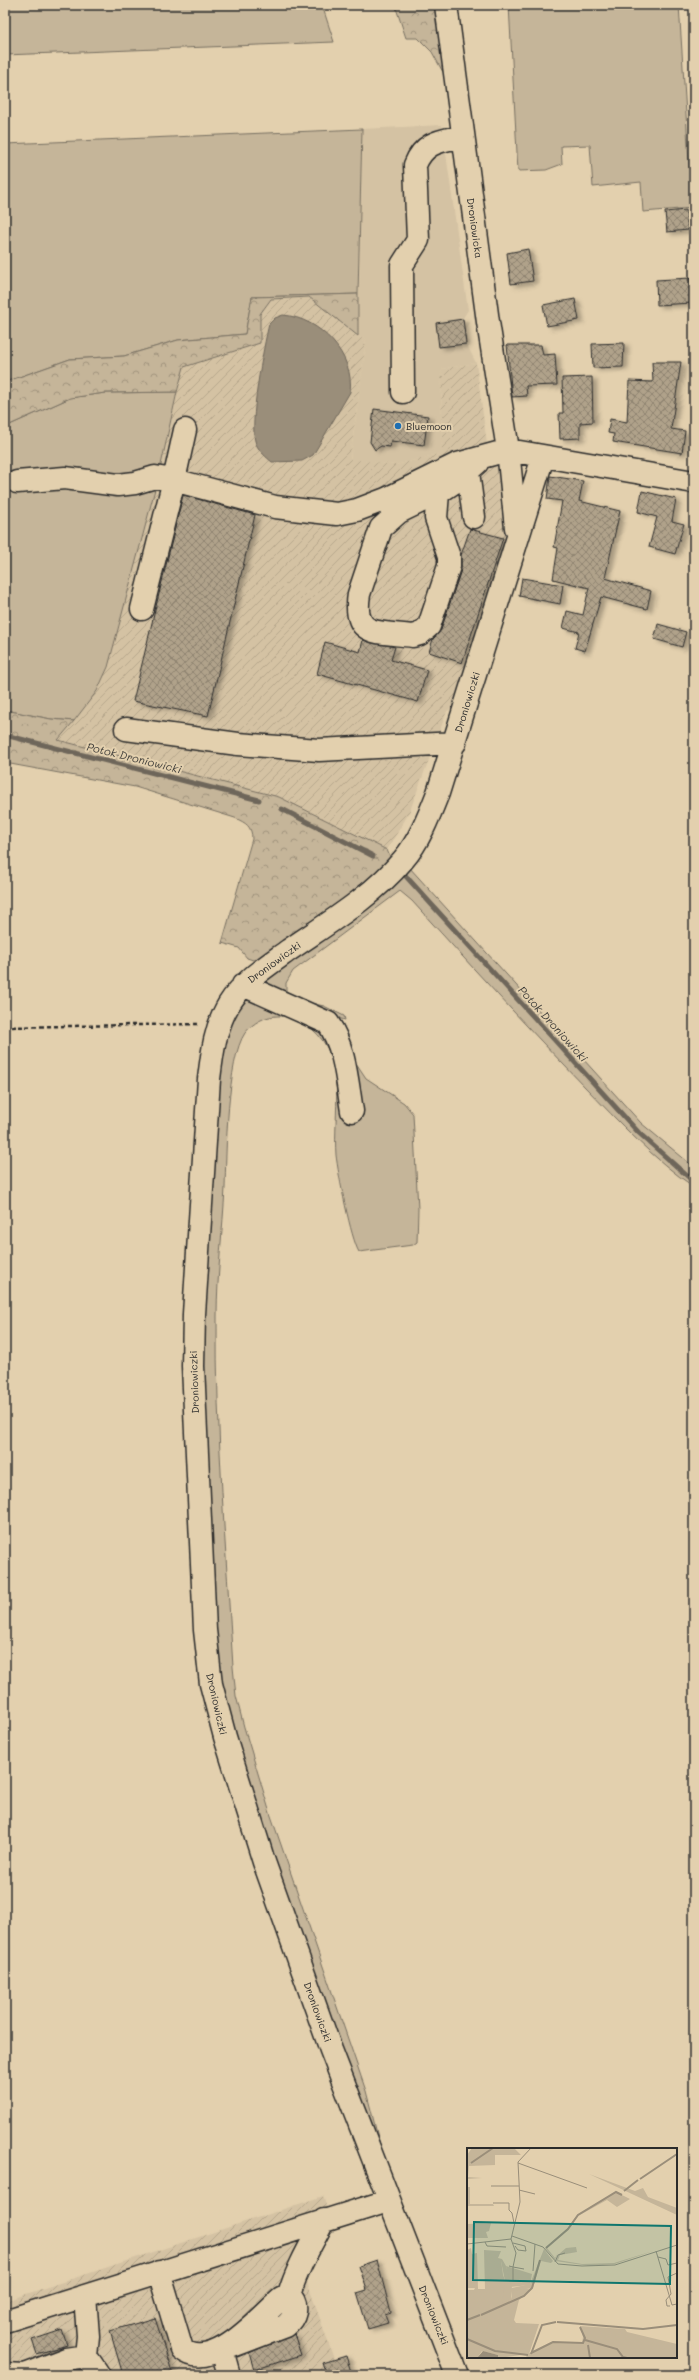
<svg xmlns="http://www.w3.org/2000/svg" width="699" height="2380" font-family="Mali,sans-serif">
<defs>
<pattern id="industrial-furrows" width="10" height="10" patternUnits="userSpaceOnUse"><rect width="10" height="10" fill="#d4c2a3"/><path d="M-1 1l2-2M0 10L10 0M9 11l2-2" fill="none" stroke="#b6a78c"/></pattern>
<pattern id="forest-crowns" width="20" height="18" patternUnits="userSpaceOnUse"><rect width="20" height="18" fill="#c5b599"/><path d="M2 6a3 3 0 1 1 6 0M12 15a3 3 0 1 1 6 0" fill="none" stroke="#a0937d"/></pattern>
<pattern id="building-cross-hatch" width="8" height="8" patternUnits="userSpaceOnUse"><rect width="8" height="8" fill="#b0a28a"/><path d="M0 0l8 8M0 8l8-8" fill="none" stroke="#8f8471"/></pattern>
<filter id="shadow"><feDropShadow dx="4.5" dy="2.5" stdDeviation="2" flood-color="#0004"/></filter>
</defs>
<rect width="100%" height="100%" fill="#e3d0ae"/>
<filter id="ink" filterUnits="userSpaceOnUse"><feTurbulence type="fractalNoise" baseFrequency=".025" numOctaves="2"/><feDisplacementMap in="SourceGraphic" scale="8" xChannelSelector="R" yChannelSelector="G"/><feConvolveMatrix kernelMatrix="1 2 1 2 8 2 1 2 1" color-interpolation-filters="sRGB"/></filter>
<g filter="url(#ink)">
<path fill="#d4c2a3" d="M442 125 468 310 463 318 467 345 476 363 441 369 442 453 396 465 350 460 366 341 358 336 362 129Z"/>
<path fill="url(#industrial-furrows)" d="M284 297H309L358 336 366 341 350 459 396 465 442 453 441 369 476 363 487 444 497 442 509 532 456 707 447 711 409 813 387 850 279 797 58 740 97 691 108 667 159 474 183 367 260 343V314L271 299Z
M323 2196 328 2211 304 2273 334 2359 346 2355 352 2375H5V2301Z"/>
<path fill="#c5b599" stroke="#787062" d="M5 5H322L334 42 5 55Z
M509 5H679L692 208 643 212 641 182 593 187 590 145 561 146 562 164 546 170 518 171Z
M362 129 358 294 252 297 245 334 178 340 124 356 70 359 5 382V144Z
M177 392 159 474 108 667 97 691 74 721 51 719 5 710V427L70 398 105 393Z
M409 867 641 1123 694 1167V1187C654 1160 619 1122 585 1087 526 1026 469 964 412 901L400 891 293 971 286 983V991L301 1001 324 1006 344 1016 345 1020 327 1015 261 981Z
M251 993 340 1039 366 1078 404 1103 413 1114 418 1209 417 1242 413 1245 359 1252C351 1239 338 1173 336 1155 333 1115 348 1059 312 1029 291 1011 262 1011 245 1033 227 1059 226 1154 225 1188 223 1230 217 1273 217 1316 216 1433 226 1550 233 1667L236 1696 244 1727 269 1810 366 2091 385 2164 298 1933 232 1732 217 1662 201 1362 220 1056 235 1014Z"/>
<path fill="url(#forest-crowns)" stroke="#787062" d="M395 5H435L444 74 432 52 418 38H406Z
M358 294V336L309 297 271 299 260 314V343L184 367 177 392 105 393 70 398 5 427V382L70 359 124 356 178 340 245 334 252 297Z
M5 710 51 719 74 721 58 740 279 797 387 850 391 859 362 889 261 957 253 960 247 958 239 948 222 943 252 839C252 826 246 823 235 818L135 787 5 763Z"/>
<path fill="#9a8e7a" stroke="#6e665a" d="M283 315C320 318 355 355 350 392L313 455 302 461 272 462C266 457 260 452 256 444 248 426 264 345 269 324L275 318Z"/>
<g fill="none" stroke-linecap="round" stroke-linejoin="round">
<path stroke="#6e665a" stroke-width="5" d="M5 735 259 800
M282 809 373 856
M403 873 639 1133 694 1182"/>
</g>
<path fill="url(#building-cross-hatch)" stroke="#2b2b2b" filter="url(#shadow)" d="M686 210 688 230 667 232 665 212Z
M528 249 533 281 511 284 507 253Z
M690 278 692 303 657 305 656 280Z
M575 299 579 320 547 326 543 305Z
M463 319 466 344 439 347 436 323Z
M624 343 623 367 593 368 592 344Z
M507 345H541L543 355 555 354 557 385 526 386 527 396 512 397Z
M652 362H681L671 429 685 431 682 453 613 442 614 434 608 433 610 419 627 422 629 381 653 382Z
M592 377 593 422 580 423V438L560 439 559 413H563L562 378Z
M374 409 428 416 424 445 391 441 390 447 381 446 375 450 370 442Z
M550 476 583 481 579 501 620 511 605 578 651 591 647 609 601 597 585 651 575 648 579 632 563 628 567 611 583 615 589 588 553 579 558 548 554 547 562 501 547 499Z
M642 491 676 499 672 521 684 524 675 554 649 547 657 517 638 512Z
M183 495 255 515 208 716 133 701Z
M470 529 503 538 462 663 429 652 433 639 441 630 461 570V555Z
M522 578 563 585 560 604 519 596Z
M658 624 686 632 682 647 654 639Z
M363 640 395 647 391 660 427 670 418 702 317 674 325 642 360 652Z
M377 2260 391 2313 385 2315 388 2323 368 2329 357 2293 367 2290 359 2266Z
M155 2318 173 2375H123L110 2331Z
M62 2330 67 2345 37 2354 32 2340Z
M294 2334 301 2355 254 2370 249 2353Z
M346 2356 352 2375H327L323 2363Z"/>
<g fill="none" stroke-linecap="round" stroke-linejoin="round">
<g stroke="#2b2b2b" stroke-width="25">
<path id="minor" d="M446 5 488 322 508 450 516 528
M403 392 402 265 418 240 415 165C424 142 440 141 462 136
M508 450 694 482
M468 472 474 517
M17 482 65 478 118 485 135 483 155 477 174 480 185 430
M438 493 399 512 381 528 359 594C352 639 379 631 413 636L420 634 429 626 449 566V557L436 518 438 493 459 479 477 463
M142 609 174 480 275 507 337 514 357 510 386 499 457 464 508 450
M126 729 238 744 319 750 455 743
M243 985 328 1023C345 1047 347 1081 352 1111
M159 2272 182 2349C212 2374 259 2318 281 2299L289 2295
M85 2296 88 2336 86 2356
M5 2321 388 2201
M5 2374 24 2375 66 2359 86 2356 99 2375
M229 2375 222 2350 285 2326C295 2318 300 2305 289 2295 297 2268 311 2245 324 2220
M457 2375 331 2050 264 1862 225 1737 211 1684 205 1630 193 1366 194 1314 209 1079C212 1054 215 1027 229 1004 244 980 267 966 289 950 328 923 372 897 403 860 419 842 429 816 438 793L543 457"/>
</g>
<path stroke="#2b2b2b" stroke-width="2.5" stroke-dasharray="4 3" stroke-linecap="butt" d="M5 1027 200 1024"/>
<use href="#minor" stroke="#e3d0ae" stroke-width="22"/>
</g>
</g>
<circle fill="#1f6fb2" stroke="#e3d0ae" stroke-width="1.5" cx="398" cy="426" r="4"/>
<g text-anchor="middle" stroke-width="4" stroke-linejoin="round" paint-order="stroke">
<g font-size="10" fill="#2b2b2b" stroke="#e3d0ae">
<text transform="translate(475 228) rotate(82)" y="4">Droniowicka</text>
<text transform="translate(467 702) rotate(-73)" y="4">Droniowiczki</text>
<text transform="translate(274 962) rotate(-36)" y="4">Droniowiczki</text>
<text transform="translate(194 1382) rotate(-92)" y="4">Droniowiczki</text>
<text transform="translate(217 1704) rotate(77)" y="4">Droniowiczki</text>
<text transform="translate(318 2012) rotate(70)" y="4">Droniowiczki</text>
<text transform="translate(434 2315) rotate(68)" y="4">Droniowiczki</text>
</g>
<g font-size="10" fill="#2b2b2b" stroke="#e3d0ae" text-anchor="start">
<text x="406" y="430">Bluemoon</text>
</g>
<g font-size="11" font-style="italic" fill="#413f3b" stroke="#e3d0ae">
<text transform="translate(134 758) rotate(14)" y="4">Potok Droniowicki</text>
<text transform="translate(553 1024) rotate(48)" y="4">Potok Droniowicki</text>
</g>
</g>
<g transform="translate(467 2148)">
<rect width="210" height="210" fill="#e3d0ae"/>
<path d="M5 0H47L54 7H28V17L2 18 1 29 15 30 0 31 1 39H3V56H26L27 58H0V7ZM122 26 168 43 176 40 181 49 210 60V67ZM149 44 163 51 150 59 140 52 111 68 104 78 80 100 88 110 91 105 88 112 78 100 100 81 110 67ZM24 75 22 83 19 84 21 90H0V76ZM109 99 110 104 93 107 91 112 115 116 147 115 186 103 148 116 123 118 88 113 92 106 99 100ZM4 100 5 106 10 105 11 141H18L17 102 31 103V112H34L36 127 45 151V142L58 140 64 142 52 152 47 172 49 175 72 176 62 206 31 210V207L15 203 10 210H0V142H7L8 140H1L0 102ZM39 118 65 126 63 137 43 139Z" fill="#c5b599"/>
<path d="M77 101 86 113 84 115 74 113 66 140 45 143 44 153 35 156 38 133 34 113 31 112V103H34L31 110 35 111 39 118 45 140 63 136ZM113 178 158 181 160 184 210 196V210H59L60 206 86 195H115L116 189Z" fill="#c5b599"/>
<path d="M16 203 31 207V210H10Z" fill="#9a8e7a"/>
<path fill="none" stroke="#9a8e7a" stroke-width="2" d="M4 15 26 0M173 31 210 6M157 43 171 32M79 100 101 81 111 67 149 44 155 47M14 167 57 148 65 140 73 112M0 172 13 167M90 174 176 181 210 177M0 191 28 203 61 207M118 192 150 201 156 209 160 210M121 197 123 210M64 205 86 194 116 195 118 190 113 179M64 206 75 177 89 174"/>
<path fill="none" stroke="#998e7a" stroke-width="1" d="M51 15 120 40M24 38H52M52 42 68 46M26 55H42V62L45 65 47 75M45 88 76 99 91 116 115 118 148 117 210 97M18 94 20 98 39 99M46 95 58 98 59 103 51 102 48 98M0 96 44 91M189 103 205 157 210 156M191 109 199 111 201 117 210 115M88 114 91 107 98 105M42 118 46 119V132M57 121 46 119 49 105 44 91 53 54 51 14 64 0M66 123 68 96M203 158H200L199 152 204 146 201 129 210 125"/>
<path fill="#0f766e" fill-opacity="0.15" stroke="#0f766e" stroke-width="2" d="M7 74 204 78 203 136 6 132Z"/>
<rect width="210" height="210" fill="none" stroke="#2b2b2b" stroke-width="2"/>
</g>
<rect width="699" height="2380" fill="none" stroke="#e3d0ae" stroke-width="20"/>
<rect x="10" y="10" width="679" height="2360" fill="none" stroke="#2b2b2b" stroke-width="1.5" filter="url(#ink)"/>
</svg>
